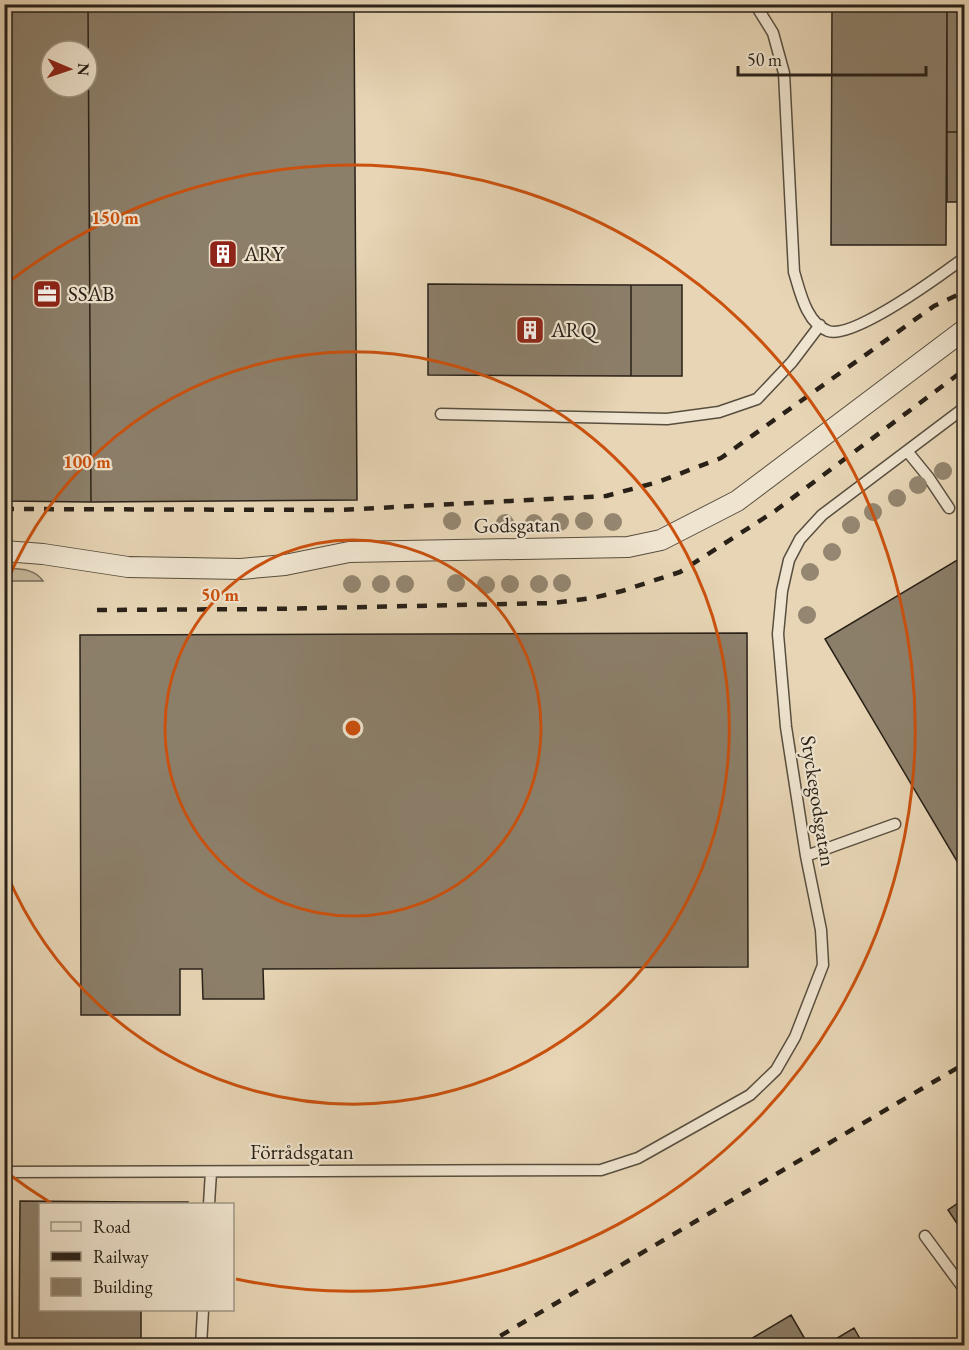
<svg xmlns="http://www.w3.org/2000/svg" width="969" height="1350" font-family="'EB Garamond',serif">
<rect width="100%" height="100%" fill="#e7d5b5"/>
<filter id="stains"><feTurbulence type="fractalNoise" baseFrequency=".00333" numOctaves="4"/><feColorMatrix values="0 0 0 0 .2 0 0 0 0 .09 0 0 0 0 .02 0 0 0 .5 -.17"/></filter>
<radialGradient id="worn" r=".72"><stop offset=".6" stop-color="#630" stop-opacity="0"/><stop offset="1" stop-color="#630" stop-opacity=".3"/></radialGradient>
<path fill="#c7b69a" stroke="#786c59" stroke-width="1.5" d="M5 568C19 569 34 568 43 581H5Z"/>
<path fill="#8c7f6a" stroke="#292118" stroke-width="1.5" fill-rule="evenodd" d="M4 4H313V6L4 8Z
M832 4H947L946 245H831Z
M947 4H964V132H947Z
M354 6 357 500 91 502 88 8Z
M4 8H88L91 502 4 501ZM51 51H87V87H51Z
M947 132H964V202H947Z
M428 284 631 285V376L428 375Z
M631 285H682V376H631Z
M964 556V873L825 639Z
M747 633 748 967 263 969 264 999H203L202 969H180V1015H81L80 635Z
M964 1199V1234L948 1210Z
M20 1201 141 1202V1204H40V1310H141V1346H19Z
M141 1202H188V1204H141Z
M791 1315 809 1346H739Z
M854 1328 864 1346H824Z"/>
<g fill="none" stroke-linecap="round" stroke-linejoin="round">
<g stroke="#584e3f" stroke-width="13">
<path id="service" d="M755 4 773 33 784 73 794 272C800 291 806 323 828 331 853 340 941 275 964 258
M441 414 667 419 719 412 757 399 792 362 820 325
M907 451 929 478 949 508
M806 856 895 824
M4 1172 601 1170 638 1158 750 1095 776 1070 795 1037 823 965 821 930 806 856 786 727 778 634 782 591 789 560 800 539 822 515 964 408
M6 1172 7 1346
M209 1204 211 1172
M925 1236 964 1289
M201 1346 203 1310"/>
</g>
<g stroke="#584e3f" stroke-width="22">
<path id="minor" d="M4 551 43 554 128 567 241 569 285 565 349 552 628 547 661 540 737 501 964 330"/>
</g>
<use href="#service" stroke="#efe4cf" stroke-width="10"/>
<use href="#minor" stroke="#efe4cf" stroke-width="20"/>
<path stroke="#292118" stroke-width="4.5" stroke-dasharray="10 10" stroke-linecap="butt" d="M4 509 339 510 606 496 658 482 721 458 934 306 964 292
M97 610 271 609 553 603 593 598 622 591 680 572 775 511 964 370
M483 1346 964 1064"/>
</g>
<g fill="#948670">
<circle cx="943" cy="471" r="9"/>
<circle cx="918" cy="485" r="9"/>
<circle cx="897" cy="498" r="9"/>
<circle cx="873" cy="512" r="9"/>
<circle cx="452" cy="521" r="9"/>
<circle cx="584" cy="521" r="9"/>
<circle cx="560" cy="522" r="9"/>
<circle cx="613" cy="522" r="9"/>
<circle cx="505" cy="523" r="9"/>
<circle cx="534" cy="523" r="9"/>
<circle cx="851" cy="525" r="9"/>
<circle cx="832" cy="552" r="9"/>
<circle cx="810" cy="572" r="9"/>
<circle cx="456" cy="583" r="9"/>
<circle cx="562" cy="583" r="9"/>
<circle cx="352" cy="584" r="9"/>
<circle cx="381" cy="584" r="9"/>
<circle cx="405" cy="584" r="9"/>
<circle cx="510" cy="584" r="9"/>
<circle cx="539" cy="584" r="9"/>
<circle cx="486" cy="585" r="9"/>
<circle cx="807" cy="615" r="9"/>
</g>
<g fill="none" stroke="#cb510e" stroke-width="3">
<circle cx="353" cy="728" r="188"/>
<path d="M6 584A376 376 0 1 1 6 872"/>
<path d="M51 1203A563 563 0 0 1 6 1172M6 284A563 563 0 1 1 236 1279"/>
</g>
<defs>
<g id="building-square" transform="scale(1.5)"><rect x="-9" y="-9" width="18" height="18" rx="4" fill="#8f2418" stroke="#efe4cf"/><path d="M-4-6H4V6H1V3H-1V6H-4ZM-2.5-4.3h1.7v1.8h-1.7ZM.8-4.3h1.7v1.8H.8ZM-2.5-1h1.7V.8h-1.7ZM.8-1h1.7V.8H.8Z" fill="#fff"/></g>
<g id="office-square" transform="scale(1.5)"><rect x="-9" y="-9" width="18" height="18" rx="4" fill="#8f2418" stroke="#efe4cf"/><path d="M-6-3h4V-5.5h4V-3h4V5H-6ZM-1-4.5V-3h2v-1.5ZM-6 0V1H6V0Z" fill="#fff"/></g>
</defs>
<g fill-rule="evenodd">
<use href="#building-square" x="223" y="254"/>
<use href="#office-square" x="47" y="294"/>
<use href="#building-square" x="530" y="330"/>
</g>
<g text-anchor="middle" stroke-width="4.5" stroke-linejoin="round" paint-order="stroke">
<g font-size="21" fill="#292118" stroke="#efe4cf" text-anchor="start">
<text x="244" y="261">ARY</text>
<text x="68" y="301">SSAB</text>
<text x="551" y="337">ARQ</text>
</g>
<g font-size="21" fill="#292118" stroke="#efe4cf">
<text transform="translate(517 525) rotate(-1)" y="7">Godsgatan</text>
<text transform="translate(818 801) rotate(81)" y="7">Styckegodsgatan</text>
<text x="302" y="1159">Förrådsgatan</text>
</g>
</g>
<circle cx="353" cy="728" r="9" fill="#cb510e" stroke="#efe4cf" stroke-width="3"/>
<g font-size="18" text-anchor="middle" font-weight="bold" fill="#cb510e" stroke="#efe4cf" stroke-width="4.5" stroke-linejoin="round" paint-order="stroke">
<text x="115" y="224">150 m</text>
<text x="87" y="468">100 m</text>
<text x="220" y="601">50 m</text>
</g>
<rect width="969" height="1350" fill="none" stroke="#e7d5b5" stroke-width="24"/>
<rect x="6" y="6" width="957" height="1338" fill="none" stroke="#292118" stroke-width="3"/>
<rect x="12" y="12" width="945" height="1326" fill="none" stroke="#292118" stroke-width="1.5"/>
<rect x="39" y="1203" width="195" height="108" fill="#efe4cf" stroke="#a09686" stroke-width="1.5"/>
<rect x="51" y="1222" width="30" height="9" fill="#efe4cf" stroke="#a09686" stroke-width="1.5"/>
<text x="93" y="1233" font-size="18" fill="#292118">Road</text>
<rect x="51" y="1252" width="30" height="9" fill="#292118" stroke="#a09686" stroke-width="1.5"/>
<text x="93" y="1263" font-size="18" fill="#292118">Railway</text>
<rect x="51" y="1278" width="30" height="18" fill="#8c7f6a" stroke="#a09686" stroke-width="1.5"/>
<text x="93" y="1293" font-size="18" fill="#292118">Building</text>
<g transform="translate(69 69) rotate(92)"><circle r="28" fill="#efe4cf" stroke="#a09686" stroke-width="1.5"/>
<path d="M0-4.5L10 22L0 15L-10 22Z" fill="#8f2418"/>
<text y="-9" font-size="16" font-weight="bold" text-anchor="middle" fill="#292118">N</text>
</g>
<path d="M738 66v9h188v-9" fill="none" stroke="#292118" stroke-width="3"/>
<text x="747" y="66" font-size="18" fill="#292118" stroke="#efe4cf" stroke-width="4.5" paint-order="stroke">50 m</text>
<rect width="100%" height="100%" filter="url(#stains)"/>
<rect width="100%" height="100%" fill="url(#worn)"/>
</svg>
